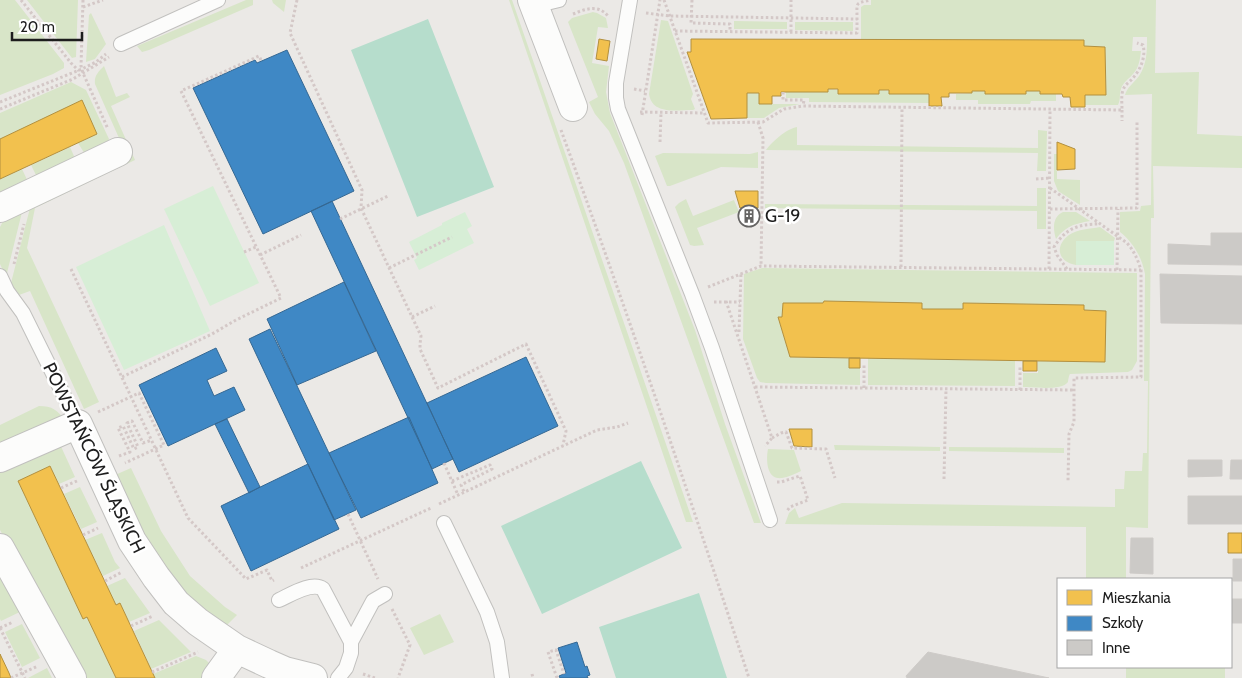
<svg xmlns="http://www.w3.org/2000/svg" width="1242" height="678" font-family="Cabin,sans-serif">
<rect width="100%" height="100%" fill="#ebe9e6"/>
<path fill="#d8e5c8" d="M0 0H15L64 63V68L53 74 0 95Z
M27 0H78L76 57 72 58Z
M246 0H253V5L149 50 142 52 137 46Z
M272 0H286L284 12 273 3Z
M509 0H512L693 522H686Z
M871 0H1156L1155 73 1199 72 1197 134 1242 136V168L1153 166 1154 218H1151L1148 528 1126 527V579H1086V527L785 524 789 513 795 508 799 518 842 503 1115 507V489H1124L1125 471H1142L1143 453H1147L1148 381H1144L1145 274C1142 258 1134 243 1120 232V212L1140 211 1141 206 1151 205 1152 94 1125 95C1127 87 1134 83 1139 76 1147 64 1147 51 1147 37H1133L1132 51H1141C1140 59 1139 68 1133 74 1129 79 1123 82 1121 89 1119 95 1121 99 1118 105H1085V95H1106L1105 47 1084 46 1083 40 861 39V7L864 5H871Z
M593 12 597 13 606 18 608 28 598 27 592 63 609 66 606 92 610 113 695 330 725 424 761 523H754L624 163 609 131 595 114 589 102 598 97 568 22 572 18Z
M91 13 106 44 95 59 86 62 89 15Z
M661 20 668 21 693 94 691 99 695 109 693 110C677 110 652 115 649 94Z
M734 21 787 22V29H734Z
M795 22H853V31L795 30Z
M104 66 116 97 127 93 130 97 111 106 135 160 35 208 27 248 99 402 84 409 30 291 19 295H14L11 283 31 204 127 156 95 84C94 76 98 72 104 66Z
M71 82 86 90 109 139 104 152 88 159 78 143 97 134 82 101 0 139V113Z
M828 89 879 94V90L929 94V103L809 102V98H786V92H828Z
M972 91H985L986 94H1026V91H1040V94H1056V101H1031L1030 104H978V100H956V94L972 93Z
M747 93H759V104H800L779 108 764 118H747Z
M797 127V145L1038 148V130L1047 131 1046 171H1037L1038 153 766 150C772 142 786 129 797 127Z
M70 147 77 163 39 181 31 165Z
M758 152V168L721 167 670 186H667L655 156 663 153 750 154Z
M1054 154H1057V179L1080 180V205L1058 191 1054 181Z
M22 169 30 186 0 199V179Z
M1037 188H1046V229H1037V211L765 208V204L1037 206Z
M686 199 693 216 734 200 739 212 697 228 704 245 694 246 690 245 675 207 679 203Z
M23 208 6 277 0 264V227C5 216 14 213 23 208Z
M1063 212H1076L1090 221C1074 224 1066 226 1056 239 1053 229 1052 217 1063 212Z
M1100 227 1115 238 1114 241H1076V265C1058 262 1054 246 1069 235 1078 229 1090 229 1100 227Z
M762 268 1137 273V361L1132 370 1128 372 1070 374C1069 375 1068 381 1068 382 1062 391 1033 387 1023 387V373H1038V361L1105 362 1106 311 1084 310 1083 305 963 303V309H922V303L824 301 823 303H783L782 317H778L790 357 849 358V368H860V385L766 383 760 382 757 378 743 339 744 274Z
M868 358 1015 361V386L868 385Z
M39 406C52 406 58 410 65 421L0 450V425Z
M58 440 75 477 59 484 50 466 18 481 83 618 87 617 116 678H83L0 530V466Z
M834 445 940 447V451L835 450Z
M949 447 1064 448V453L949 451Z
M768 449 794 450 801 471C795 474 788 477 782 478 766 480 766 459 768 449Z
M131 468 161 531 190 576 225 607 237 615 224 628 183 594 144 536 115 475Z
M80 487 97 522 81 529 64 494Z
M102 533 115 562 120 568 103 576 85 540Z
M5 576 24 610 1 621 0 619V578Z
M125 578 150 613 129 622 120 603 116 605 107 586Z
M440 614 454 642 424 655 410 628Z
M159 620 191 652 151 669 134 631Z
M22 624 40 658 22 667 5 632Z
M196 656 206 660 210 664 208 678H155L153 674Z
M1126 667H1225V678H1126Z
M47 668 52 678H28Z"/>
<path fill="#d7eed6" d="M213 186 259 283 210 306 164 209Z
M465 212 472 226 467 229 474 243 419 270 414 260 417 258 409 242 442 225V223Z
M164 225 210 331 124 370 76 267Z
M1076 241H1114V265H1076Z"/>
<path fill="#b6ddcc" d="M428 19 494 187 417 217 351 50Z
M641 461 682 548 542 614 501 526Z
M699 593 727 678H616L599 627Z"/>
<path fill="#f2c14e" stroke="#b2903f" d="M599 39 610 41 607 61 596 59Z
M691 39 1084 40V46L1105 47 1106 95H1085V107H1071L1070 97H1063L1062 94H1040V91H1026V94H985V91H972V93H949V97H941L942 106H929V94H889V90H879V94H838V89H828V92H781V96H772V104H759V93H747V118L711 119 687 52H691Z
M82 100 97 134 0 179V139Z
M1057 142 1075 149V169L1057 170Z
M735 191H758V208H740Z
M743 211 754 212V221L743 220Z
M824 301 922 303V309H963V303L1084 305V310L1106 311 1105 362 790 357 778 317H782L783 303H823Z
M849 358H860V368H849Z
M1023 361H1037V371H1023Z
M789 429H812V447L794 446Z
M50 466 116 605 120 603 155 678H116L87 617 83 619 18 481Z
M1228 533H1242V553H1228Z
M0 654 9 673 11 678H0Z"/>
<path fill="#3f88c5" stroke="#356893" d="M287 50 354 191 263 234 193 88 255 60 257 63Z
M332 201 453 459 432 469 311 211Z
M344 282 376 351 297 385 267 319Z
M270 329 356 510 334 520 249 339Z
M216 348 227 371 207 380 214 396 234 387 245 410 168 446 139 385Z
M526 357 558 426 459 472 427 403Z
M409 417 438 483 361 518 329 453Z
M227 419 260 487 249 493 215 424Z
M308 464 339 529 251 571 221 506Z
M577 642 585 667 587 666 590 675 587 676 588 678H560L559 676 566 673 558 648Z"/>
<path fill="#cccac7" stroke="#cecbc8" d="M1211 233H1242V265L1168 264V244L1211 246Z
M1160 274 1242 276V324L1161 323Z
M1188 460H1222V476L1188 477Z
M1231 460H1242V479H1230Z
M1188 496H1242V524H1188Z
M1131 538H1153V574L1130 573Z
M1233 559H1242V581H1233Z
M1231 599H1242V623H1231Z
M928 652 1049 678H907L906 676Z"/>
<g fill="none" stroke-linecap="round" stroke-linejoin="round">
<g stroke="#c1c0be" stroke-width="16">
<path id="lane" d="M630 0 616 83V98L618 109 692 294 712 348 770 520
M534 6 559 0
M121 44 218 0
M0 276 7 291 23 313 78 424
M444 523 487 612 497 642 502 678
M279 600C290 595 312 581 323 589L351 642V653L346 668 338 678
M351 642 373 601 385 594"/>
</g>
<g stroke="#c1c0be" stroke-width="30">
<path id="street" d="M532 0 573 107
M0 208 118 152
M0 458 78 424 132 541 156 577 176 603 198 622 237 649 269 664 285 671 313 678
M0 548 72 678
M216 678 237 649"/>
</g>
<path stroke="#d4c8c7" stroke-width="3" stroke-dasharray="2.5 2.5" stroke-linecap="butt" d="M21 0 71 63 79 71
M83 0 81 66 83 73 108 129
M297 0 290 33 362 190 361 208 421 336 420 344V349L438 388 526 344 566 431 563 445
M664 0 708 123 763 122 784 109 803 106 1122 110C1122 103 1121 96 1123 90 1125 84 1130 82 1133 78 1141 69 1146 56 1143 45L1137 43
M692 0 691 23 730 24V32
M83 7 103 0
M646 13 670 16 857 19C857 1 855 4 870 0
M573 14C585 9 598 4 608 16
M675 31 857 33V19
M791 32V0
M634 89 645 91
M783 92V100H804L803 106
M0 102 82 69 96 62 106 54
M0 109 73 79 109 57
M1122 110V121
M640 112 704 113
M642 115 660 0
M758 122 763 138 761 266
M561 130C627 311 689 494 749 678
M660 142 661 113
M1036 179 1050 178
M1050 188 1127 243C1134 251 1138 260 1141 270V377L1074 378V422L1069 434 1068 481
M1050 209 1137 208V121
M340 219 388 196
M244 252 256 247
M260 255 301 235
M14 264 24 224
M901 267 902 107
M389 268 452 237
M71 269 188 518 246 579 267 570 272 581 274 580
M1049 269 1050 109
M1067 269 1057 255 1054 247C1066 228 1078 224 1100 224
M1117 270 1118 209
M708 287 761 266 1141 270
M726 301 772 438 765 446
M714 302H740
M412 317 435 306
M739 332 741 273
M122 377 212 334 236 320 281 298 181 91 259 56 261 60
M755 387 1075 390
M864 388V363
M1020 390V365
M98 412 139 393 164 445 125 463
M772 438 781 433 786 432 792 448 826 449 835 478
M119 456 130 452 118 428 123 426 134 449 138 447 127 423 132 421 143 443 152 440
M444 463 458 495
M944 479 946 389
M452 481 490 465 492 469 461 485 464 492
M777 482H781L800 476 808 500 790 507 786 512
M61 488 77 481
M439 504 597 430 617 427 628 423
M348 514 378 579
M83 535 98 528
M301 568 431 508
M105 581 122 572
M392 609 410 645 398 678
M131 626 153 616
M0 628 25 678
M0 628 13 622
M152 672 198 652
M363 674 375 678
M532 674 533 678
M11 678 38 666
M557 678 548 652 556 650 564 674"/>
<use href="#lane" stroke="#fcfcfb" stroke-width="14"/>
<use href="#street" stroke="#fcfcfb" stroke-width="28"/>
</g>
<defs>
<g id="building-ring" transform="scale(1.125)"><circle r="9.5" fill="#fff" stroke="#656463" stroke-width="1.5"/><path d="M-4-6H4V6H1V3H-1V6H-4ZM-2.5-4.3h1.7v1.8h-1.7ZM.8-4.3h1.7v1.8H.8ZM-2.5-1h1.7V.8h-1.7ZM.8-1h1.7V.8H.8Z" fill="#656463"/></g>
</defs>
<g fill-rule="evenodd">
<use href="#building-ring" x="749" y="216"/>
</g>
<g text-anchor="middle" stroke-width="5" stroke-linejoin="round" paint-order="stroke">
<g font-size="18" fill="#1d1d1d" stroke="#fff" text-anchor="start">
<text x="765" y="222">G-19</text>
</g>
<g font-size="18" fill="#1d1d1d" stroke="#fff">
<text transform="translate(94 458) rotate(64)" y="6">POWSTAŃCÓW ŚLĄSKICH</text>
</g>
</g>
<rect x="1057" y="578" width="175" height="90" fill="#ffffff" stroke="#a5a5a5"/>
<rect x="1067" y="590" width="25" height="15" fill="#f2c14e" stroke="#a5a5a5"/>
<text x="1102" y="603" font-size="15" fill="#1d1d1d">Mieszkania</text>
<rect x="1067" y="616" width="25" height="15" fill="#3f88c5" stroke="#a5a5a5"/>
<text x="1102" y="628" font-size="15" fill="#1d1d1d">Szkoły</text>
<rect x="1067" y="640" width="25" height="15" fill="#cccac7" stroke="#a5a5a5"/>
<text x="1102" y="653" font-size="15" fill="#1d1d1d">Inne</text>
<path d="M12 32v8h70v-8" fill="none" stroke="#1d1d1d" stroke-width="2.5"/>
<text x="20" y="32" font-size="15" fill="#1d1d1d" stroke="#ffffff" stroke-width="4" paint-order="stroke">20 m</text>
</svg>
